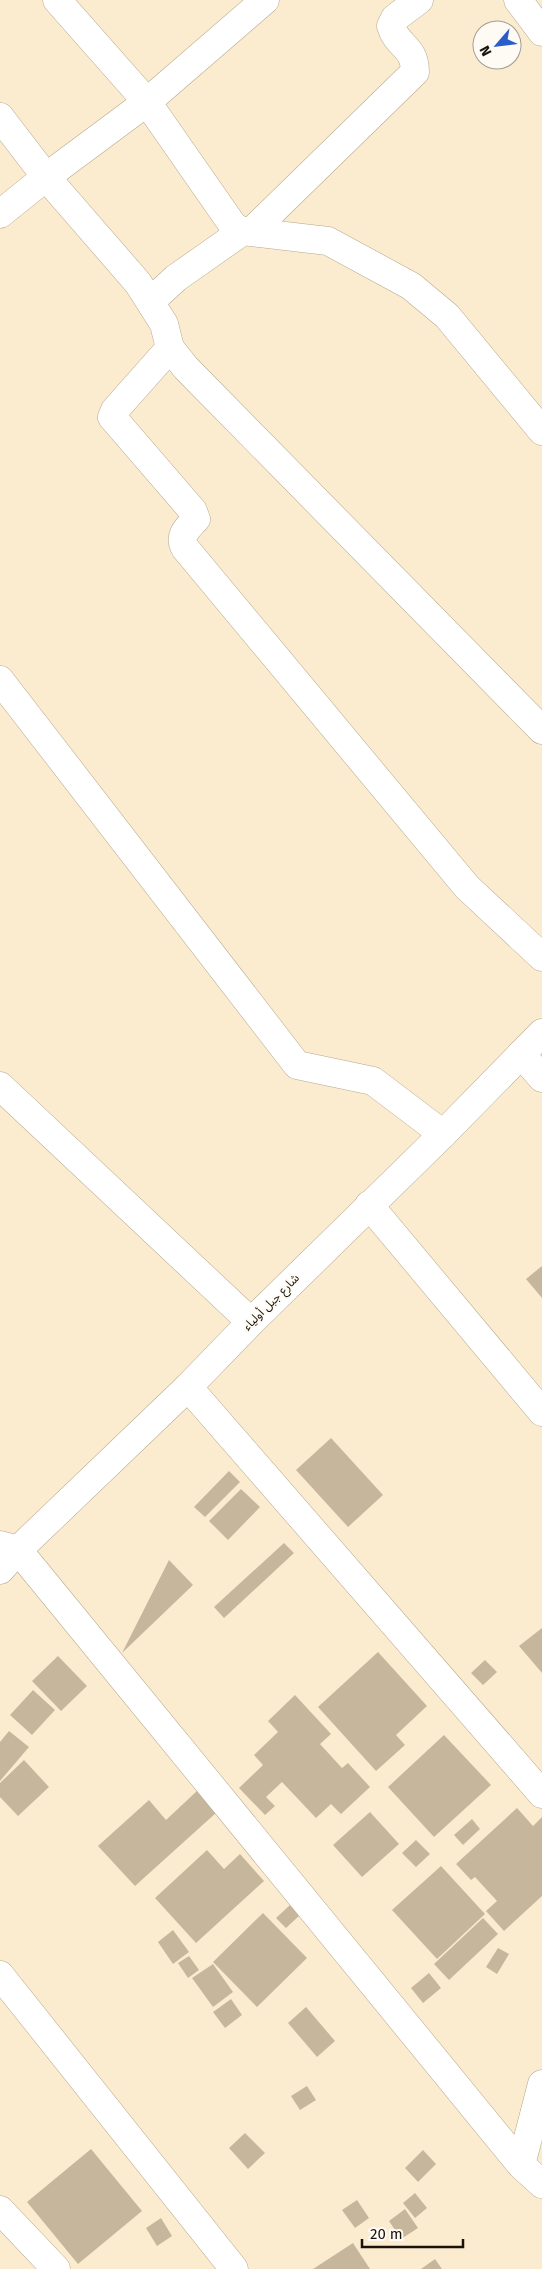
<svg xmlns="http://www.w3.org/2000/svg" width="542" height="2269" font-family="'Fira Sans','Noto Sans Arabic',sans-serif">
<rect width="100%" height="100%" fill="#fbecd0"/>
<path fill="#c6b79c" d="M542 1266V1298L526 1279Z
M331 1438 383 1495 348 1527 296 1470Z
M229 1471 240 1482 205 1517 194 1507Z
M241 1489 260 1507 228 1540 209 1521Z
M284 1543 294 1553 224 1618 214 1607Z
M169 1560 193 1585 122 1653Z
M542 1628V1673L519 1646Z
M378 1652 427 1706 396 1735 405 1745 376 1771 318 1707Z
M58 1656 87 1686 61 1711 32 1681Z
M485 1660 497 1672 483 1685 471 1673Z
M33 1690 55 1710 32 1735 10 1715Z
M295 1695 331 1734 320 1744 342 1768 348 1763 370 1787 341 1814 331 1804 316 1818 282 1782 266 1797 275 1806 265 1815 239 1788 263 1765 254 1755 278 1732 268 1721Z
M9 1731 29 1747 0 1781V1742Z
M444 1735 491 1785 434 1837 388 1787Z
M24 1760 49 1787 18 1816 0 1797V1783Z
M198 1790 217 1812 135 1886 98 1846 149 1800 166 1820Z
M517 1808 533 1826 542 1817V1896L504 1931 486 1911 497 1901 475 1877 471 1880 456 1864Z
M370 1812 399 1844 362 1877 333 1845Z
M472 1819 480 1829 463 1845 454 1835Z
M416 1840 430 1854 416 1867 402 1853Z
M207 1850 224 1869 240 1854 264 1881 196 1943 155 1898Z
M441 1866 485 1914 437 1959 392 1910Z
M290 1905 300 1915 286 1928 276 1918Z
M263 1913 307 1958 257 2007 213 1962Z
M483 1918 498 1934 449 1980 434 1964Z
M173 1930 189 1952 173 1964 158 1942Z
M498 1948 509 1954 497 1974 486 1967Z
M189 1956 199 1970 188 1978 178 1963Z
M213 1964 233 1992 213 2007 192 1978Z
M429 1973 441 1988 423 2003 411 1988Z
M231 1999 242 2015 225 2028 213 2012Z
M306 2007 335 2041 317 2057 288 2023Z
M307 2086 316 2100 300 2110 291 2096Z
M245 2133 265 2153 248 2169 229 2148Z
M91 2149 142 2211 78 2264 27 2202Z
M423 2150 436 2164 418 2182 405 2168Z
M415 2193 427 2208 415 2218 403 2203Z
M357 2200 369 2218 355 2228 342 2210Z
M405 2209 418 2228 401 2239 389 2221Z
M161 2218 172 2236 157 2246 146 2228Z
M353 2243 370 2269H313Z
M435 2259 442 2269H421Z"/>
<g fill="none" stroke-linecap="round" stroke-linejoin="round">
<g stroke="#b6a88d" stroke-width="29">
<path id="street" d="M57 0 147 102 234 227 243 231 328 241 411 286 447 316 542 431
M518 0 542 32
M0 117 46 177 138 283 164 324 170 348 186 368 542 730
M0 214 46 177 147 102 265 0
M252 231 415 72C415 46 397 47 391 26L395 18 419 0
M150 302 176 278 243 231
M170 348 115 410 112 417 193 511 196 519C188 528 178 535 185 548L467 887 542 957
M0 680 297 1065 373 1081 443 1134
M521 1054 542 1078
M0 1086 251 1322
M369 1205 542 1412
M188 1387 542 1794
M0 1545 18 1550 521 2165 542 2184
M0 1975 234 2269
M521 2165 542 2084
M0 2210 56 2269"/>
</g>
<g stroke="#b6a88d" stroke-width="29">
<path id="highway" d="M0 1570 18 1550 188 1387 251 1322 443 1134 542 1033"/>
</g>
<use href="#street" stroke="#fff" stroke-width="28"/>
<use href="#highway" stroke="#fff" stroke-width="28"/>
</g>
<g text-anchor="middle" stroke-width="4" stroke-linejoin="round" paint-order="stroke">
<g font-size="12" fill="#19130a" stroke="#fefbf5">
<text transform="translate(271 1302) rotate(-45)" y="4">شارع جبل أولياء</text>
</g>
</g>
<g transform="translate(497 45) rotate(242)"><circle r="24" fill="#fefbf5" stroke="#a29e97"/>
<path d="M0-4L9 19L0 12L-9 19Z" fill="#2a5cca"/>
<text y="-8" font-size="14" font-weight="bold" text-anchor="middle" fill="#19130a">N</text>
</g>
<path d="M362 2239v8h101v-8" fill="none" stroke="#19130a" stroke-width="2.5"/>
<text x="370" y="2239" font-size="15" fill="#19130a" stroke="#fefbf5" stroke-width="4" paint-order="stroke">20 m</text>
</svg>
